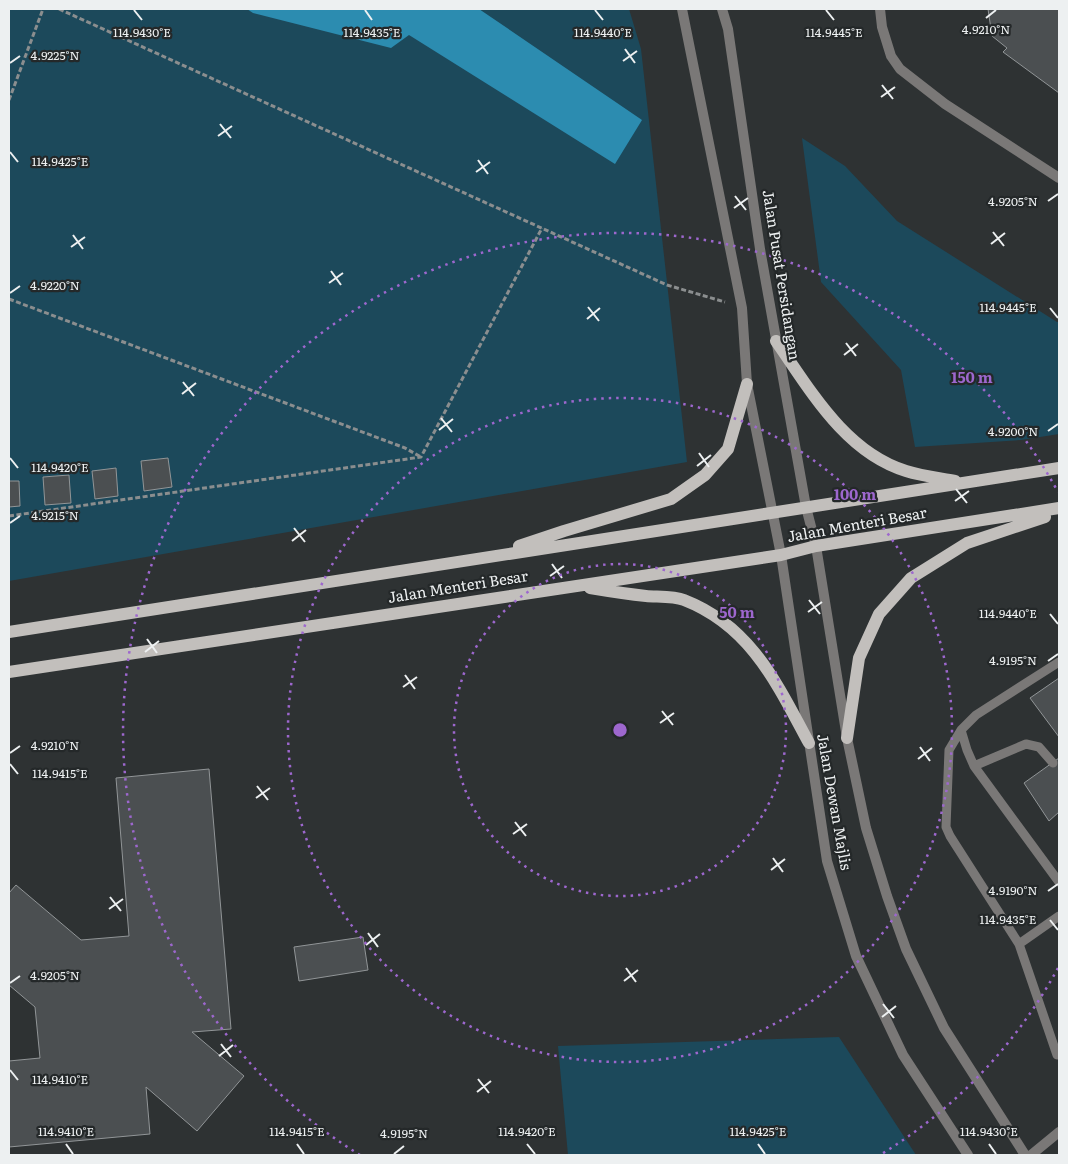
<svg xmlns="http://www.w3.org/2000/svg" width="1068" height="1164" font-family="Literata,serif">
<rect width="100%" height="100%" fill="#2e3233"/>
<path fill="#1c495b" d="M9 9H629L641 49 687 462 9 581Z
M802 138 845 166 897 221 1057 322H1059V434L1021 440 915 447 901 370 821 282Z
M839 1037 916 1155H568L558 1046Z"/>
<path fill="#2c8cb0" d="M247 9H479L642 120 615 164 409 35 391 48 253 13Z"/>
<path fill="#4b4f51" stroke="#919597" d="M988 9H1059V93L1003 52 1007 48 992 36Z
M168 458 172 487 144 491 141 461Z
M116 468 118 496 95 499 92 471Z
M69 475 71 503 45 505 43 477Z
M9 481H19L20 506 9 507Z
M1059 678V737L1030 698Z
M1059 758V812L1049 821 1024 783Z
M209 769 231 1029 192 1032 244 1076 197 1131 146 1087 150 1134 9 1147V1061L40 1058 35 1007 9 985V893L16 885 81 940 129 936 116 778Z
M363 937 368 970 299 981 294 947Z"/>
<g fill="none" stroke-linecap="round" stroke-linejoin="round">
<path stroke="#8b8e8f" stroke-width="3" stroke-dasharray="5 2.5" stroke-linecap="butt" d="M59 9 667 285 725 302
M9 100 43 9
M9 299 405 448 421 457
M9 516 421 457 542 228"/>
<path stroke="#7a7877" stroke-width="9" d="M1059 662 976 715 961 730 967 750 974 766 1059 882
M961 730 949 750 946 827 950 836 1019 944 1059 916
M974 766 1026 744 1039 747 1053 763
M1019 944 1057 1055"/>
<path stroke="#7a7877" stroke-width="10" d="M880 9 882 27 891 56 900 69 945 104 1059 178
M1031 1155 1059 1132"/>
<path stroke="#7a7877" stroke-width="10" d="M682 9 742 308 747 384 781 555 827 861 856 956 903 1055 968 1155
M722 9 728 29 760 249 806 507 816 546 847 738 866 828 887 896 906 949 944 1028 1025 1155"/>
<path stroke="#c2bfbc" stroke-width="12" d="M776 341C811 391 845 452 906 471 922 476 939 478 955 481
M519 546 564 531 671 499 705 475 728 449 747 384
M590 588C608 591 627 594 646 596 657 597 674 596 684 600 751 626 777 684 809 743
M9 632 1059 468
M9 672 781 555 816 546 1059 508
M847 738 859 658 879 614 911 578 967 543 1045 517"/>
</g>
<path fill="none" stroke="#edf0f1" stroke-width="2" d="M134 10 142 20M365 10 372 20M595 10 603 20M826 10 834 20M986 18 996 10M625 49 635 63M623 61 637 51M10 63 20 56M882 85 893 99M881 97 895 87M220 124 231 138M218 136 232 126M10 152 18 162M478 160 488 174M476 172 490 162M735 196 746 210M1048 201 1058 194M734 208 748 198M993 232 1004 246M73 235 83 249M991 244 1005 233M71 247 85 237M331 271 341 285M329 283 343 273M10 293 20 286M588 307 599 321M1050 308 1058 318M587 319 600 308M846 343 856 356M844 355 858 344M183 382 194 396M182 394 196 383M441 418 452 432M439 430 453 419M1048 431 1058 424M699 453 709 467M10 458 18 468M697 466 711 455M956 489 967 503M955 501 969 491M10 523 20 516M294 528 305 542M292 541 306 530M552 564 562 578M550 576 564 566M809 600 820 614M808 612 822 602M1050 614 1058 624M147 639 157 653M145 652 159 641M1048 661 1058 654M405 675 415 689M403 687 417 677M662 711 673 725M660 723 674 713M920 747 930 761M10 753 20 746M918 759 932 748M10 764 18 774M257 786 268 800M256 798 270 788M515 822 526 836M513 834 527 824M773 858 783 872M771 870 785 859M1048 891 1058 884M110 897 121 911M109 909 123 899M1050 920 1058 930M368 933 378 947M366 945 380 934M626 968 636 982M624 981 638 970M10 983 20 976M883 1004 894 1018M882 1017 896 1006M221 1044 231 1057M219 1056 233 1045M10 1070 18 1080M478 1079 489 1093M477 1092 491 1081M66 1144 73 1154M297 1144 304 1154M527 1144 535 1154M758 1144 765 1154M989 1144 996 1154M394 1154 404 1146"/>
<g fill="none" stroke="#9d67ce" stroke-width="2.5" stroke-dasharray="2.5 5">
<circle cx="620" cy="730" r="166"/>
<circle cx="620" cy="730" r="332"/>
<path d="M1058 968A498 498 0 0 1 880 1155M360 1155A498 498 0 1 1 1058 492"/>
</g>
<g text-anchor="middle" stroke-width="4.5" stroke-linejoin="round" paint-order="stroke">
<g font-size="15" fill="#edf0f1" stroke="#242829">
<text transform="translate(781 275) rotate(81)" y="5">Jalan Pusat Persidangan</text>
<text transform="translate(857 525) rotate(-10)" y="5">Jalan Menteri Besar</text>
<text transform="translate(458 587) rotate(-9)" y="5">Jalan Menteri Besar</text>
<text transform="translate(834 802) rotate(80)" y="5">Jalan Dewan Majlis</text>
</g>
</g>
<g font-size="12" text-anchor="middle" fill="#edf0f1" stroke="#242829" stroke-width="4.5" stroke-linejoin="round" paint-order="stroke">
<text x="986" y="34">4.9210°N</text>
<text x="142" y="37">114.9430°E</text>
<text x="372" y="37">114.9435°E</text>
<text x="603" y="37">114.9440°E</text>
<text x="834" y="37">114.9445°E</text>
<text x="55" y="60">4.9225°N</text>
<text x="60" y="166">114.9425°E</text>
<text x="1013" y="206">4.9205°N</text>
<text x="55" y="290">4.9220°N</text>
<text x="1008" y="312">114.9445°E</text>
<text x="1013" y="436">4.9200°N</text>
<text x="60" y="472">114.9420°E</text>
<text x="55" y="520">4.9215°N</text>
<text x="1008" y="618">114.9440°E</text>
<text x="1013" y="665">4.9195°N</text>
<text x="55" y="750">4.9210°N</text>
<text x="60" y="778">114.9415°E</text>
<text x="1013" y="895">4.9190°N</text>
<text x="1008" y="924">114.9435°E</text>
<text x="55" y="980">4.9205°N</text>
<text x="60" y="1084">114.9410°E</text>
<text x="66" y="1136">114.9410°E</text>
<text x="297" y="1136">114.9415°E</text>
<text x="527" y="1136">114.9420°E</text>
<text x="758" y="1136">114.9425°E</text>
<text x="989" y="1136">114.9430°E</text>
<text x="404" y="1138">4.9195°N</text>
</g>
<circle cx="620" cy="730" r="8" fill="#9d67ce" stroke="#242829" stroke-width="2.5"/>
<g font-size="15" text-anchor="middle" font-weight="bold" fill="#9d67ce" stroke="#242829" stroke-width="4.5" stroke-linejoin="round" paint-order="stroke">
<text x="972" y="383">150 m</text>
<text x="855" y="500">100 m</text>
<text x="737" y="618">50 m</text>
</g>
<rect width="1068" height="1164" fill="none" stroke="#edf0f1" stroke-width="20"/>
</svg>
